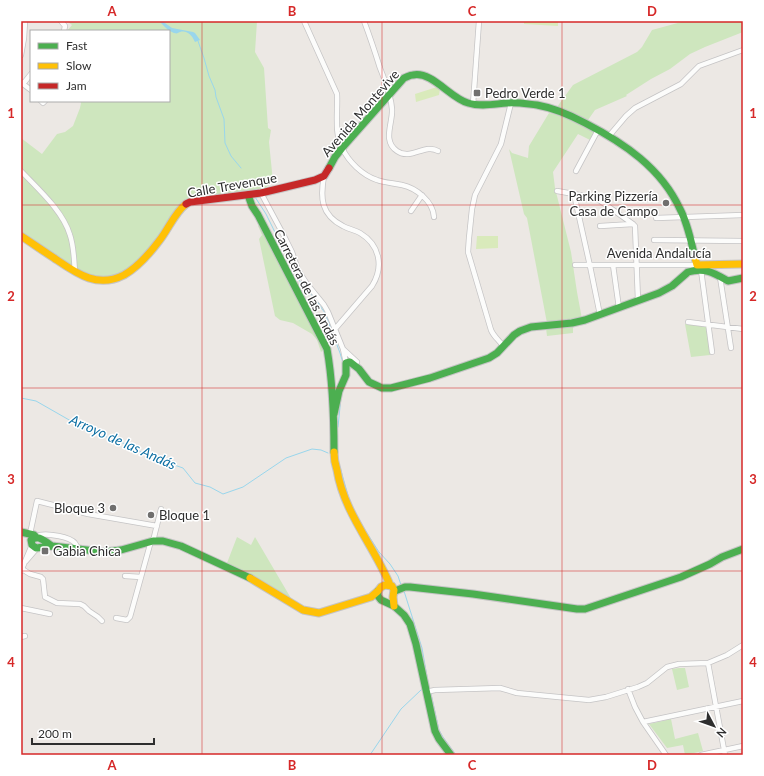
<svg xmlns="http://www.w3.org/2000/svg" width="764" height="776" font-family="Lato,sans-serif">
<rect width="100%" height="100%" fill="#ece8e4"/>
<path fill="#cee6be" d="M67 21H257L255 52 264 68 268 128 271 130 269 142 273 182 261 191 184 200 162 232 136 264 120 274 105 278 86 274 64 261 21 234V138L42 154 57 134 65 132 73 126 80 108 81 103 80 101H169V31H67L72 25Z
M685 21H743V32L705 47 690 54 670 69 651 79 626 95 627 96 595 110 588 120 584 118 583 119 557 107 573 85 637 52 642 47 652 30Z
M549 113C563 115 582 126 595 133L590 140 578 134 553 172 555 188 571 252 577 292 582 319 547 323 527 218 524 214 509 149 512 153 528 158 529 146Z
M260 225 324 349 321 352 317 340 312 334 293 323 280 320 275 316 259 239 262 235 258 226Z
M685 324 707 327 710 355 691 357Z
M573 325V333L547 336 546 328Z
M237 537 251 545 255 537 292 600 227 563Z
M679 668H685L689 687 677 690 672 669Z
M671 719 675 739 698 733 703 751 685 755 683 745 667 748 649 724Z"/>
<path fill="#d9eabb" d="M524 21H558V26L524 24Z
M437 87 440 89 439 95 416 102 415 94Z
M477 236H498V248L476 249Z"/>
<path fill="#99d6ec" d="M159 21H162L172 28 193 32 195 33 200 40 195 42C192 36 188 30 180 32 177 33 178 34 174 33 168 31 163 25 159 21Z"/>
<g fill="none" stroke-linecap="round" stroke-linejoin="round">
<path stroke="#99d6ec" stroke-width="1" d="M198 41 204 58 209 76 215 90 216 97 224 119 225 143 231 156 241 168
M255 197 266 214 298 279 316 300 325 313 340 353 343 363
M21 398 36 401 85 429 123 443 151 457 183 468 195 483 210 487 223 494 243 487 286 458 312 449 321 450 328 453
M338 427 341 397
M340 467 349 499 353 509 365 530 379 552 390 564 398 576 401 585
M404 591 422 648 429 688
M431 694 439 730 443 737 456 755
M370 755 401 709 421 690"/>
<g stroke="#c5c4c5" stroke-width="6">
<path id="street" d="M61 21 65 26 64 31
M304 21 337 94C338 111 334 133 342 148 349 162 362 175 377 180 385 183 394 183 402 185 416 188 433 201 434 217
M364 21C370 37 375 52 380 68 385 81 391 94 392 109 393 123 382 141 397 151 411 161 425 143 438 151
M21 55 24 38 25 21
M21 82 23 84 31 74
M23 84 31 90
M41 101 43 103 45 101
M473 104 479 21
M609 136 626 116 635 108 681 84 699 66 743 50
M21 171C38 189 63 211 70 235 74 247 74 260 75 272
M576 171 598 130
M324 176C320 198 321 215 343 226 348 229 355 230 360 233 380 245 384 267 372 286L335 329
M557 191 591 197 599 200 633 224 635 226 638 300
M261 193 283 234 292 252 298 270 307 284 324 305 328 312 343 349 346 363
M574 194 590 266 600 315
M411 211 422 195
M656 218 743 215
M600 226 633 224
M654 240 743 241
M575 265H697
M613 265 619 308
M701 270 712 352
M720 277 731 348
M688 322 743 329
M503 346C499 340 494 337 491 330L468 252 469 238 472 209 475 195 501 144 511 103
M343 349 357 362
M30 534 37 501 88 514 157 526
M38 537 40 535C48 533 70 537 75 543 76 544 78 549 78 550
M153 541 161 509
M26 561 38 547
M22 569 30 574 41 577 43 579 45 597 57 603 80 604 84 606 89 611 98 617 102 621
M21 571 32 545
M125 576 141 577
M21 608 50 614
M116 618 127 620 130 617 151 541
M21 637 25 636
M708 663 725 755
M628 689 635 707 643 722 666 755
M426 692 435 690 500 688 517 693 589 700 606 697 638 687 647 683 667 667 679 664 708 663 727 655 743 645
M643 722 743 701
M701 755 743 746"/>
</g>
<g stroke="#c5c4c5" stroke-width="9">
<path id="fast" d="M329 168 335 157 342 148 404 78C407 77 410 75 413 75 432 71 450 98 468 103 481 107 494 104 507 103 517 102 527 104 537 105 554 108 570 115 585 123 624 143 661 168 680 209 688 224 691 241 695 258
M248 195 252 206 258 215 327 349C333 383 334 418 334 452
M334 414 339 391 346 375V363L350 362 359 369 369 382 382 388H391L430 378 489 358 497 353 514 335 520 331 531 327 572 323 585 320 659 293 672 286 688 272C705 267 714 273 728 281L743 278
M21 532 34 535 36 537
M52 546C44 541 39 534 31 540L32 545 36 548 52 546 104 552 121 550 153 541H163L181 546 250 578
M378 591V596L381 600 394 606 404 615 410 624 416 644 435 731 439 739 451 755
M395 591 405 587H410L473 594 577 609H585L681 577 710 564 722 557 743 549"/>
</g>
<g stroke="#c5c4c5" stroke-width="9">
<path id="slow" d="M21 236C32 243 43 251 54 258 76 273 97 289 124 275 138 267 150 253 159 241 168 230 175 212 186 204
M695 258 697 265 743 264
M334 452C334 458 335 464 337 470 344 513 374 546 390 585
M250 578 303 610 319 613 371 597 378 591 381 587 385 585 392 586 394 590 393 597 394 606"/>
</g>
<g stroke="#c5c4c5" stroke-width="9">
<path id="jam" d="M186 204 190 202 261 193 315 180 324 176 329 168"/>
</g>
<use href="#street" stroke="#fcfcfb" stroke-width="4.5"/>
<use href="#fast" stroke="#4caf50" stroke-width="7"/>
<use href="#slow" stroke="#ffc107" stroke-width="7"/>
<use href="#jam" stroke="#c62828" stroke-width="7"/>
</g>
<path fill="none" stroke="#d62828" stroke-width="1" stroke-opacity="0.55" d="M202 21V755M382 21V755M562 21V755M21 205H743M21 388H743M21 571H743"/>
<g fill="#706f6e" stroke="#fff" stroke-width="1.5">
<rect x="473" y="89" width="8" height="8" rx="2"/>
<circle cx="666" cy="203" r="4"/>
<circle cx="113" cy="508" r="4"/>
<circle cx="151" cy="515" r="4"/>
<rect x="41" y="547" width="8" height="8" rx="2"/>
</g>
<g text-anchor="middle" stroke-width="3" stroke-linejoin="round" paint-order="stroke">
<g font-size="13" fill="#2e2e2e" stroke="#fff" text-anchor="start">
<text x="485" y="98">Pedro Verde 1</text>
<text x="658" y="201" text-anchor="end">Parking Pizzería<tspan x="658" dy="15">Casa de Campo</tspan></text>
<text x="105" y="513" text-anchor="end">Bloque 3</text>
<text x="159" y="520">Bloque 1</text>
<text x="53" y="556">Gabia Chica</text>
</g>
<g font-size="13" fill="#2e2e2e" stroke="#fff">
<text transform="translate(360 113) rotate(-49)" y="5">Avenida Montevive</text>
<text transform="translate(232 185) rotate(-10)" y="5">Calle Trevenque</text>
<text x="659" y="258">Avenida Andalucía</text>
<text transform="translate(307 287) rotate(63)" y="5">Carretera de las Andás</text>
</g>
<g font-size="14" font-style="italic" fill="#0d6fa3" stroke="#fff">
<text transform="translate(123 442) rotate(24)" y="5">Arroyo de las Andás</text>
</g>
</g>
<rect width="764" height="776" fill="none" stroke="#ffffff" stroke-width="44"/>
<rect x="30" y="30" width="140" height="72" fill="#ffffff" stroke="#ababab"/>
<rect x="38" y="43" width="20" height="6" fill="#4caf50" stroke="#ababab"/>
<text x="66" y="50" font-size="12" fill="#2e2e2e">Fast</text>
<rect x="38" y="63" width="20" height="6" fill="#ffc107" stroke="#ababab"/>
<text x="66" y="70" font-size="12" fill="#2e2e2e">Slow</text>
<rect x="38" y="83" width="20" height="6" fill="#c62828" stroke="#ababab"/>
<text x="66" y="90" font-size="12" fill="#2e2e2e">Jam</text>
<g transform="translate(714 726) rotate(131)" stroke="#ffffff" stroke-width="3" paint-order="stroke">
<path d="M0-3L7 15L0 10L-7 15Z" fill="#2e2e2e"/>
<text y="-6" font-size="11" font-weight="bold" text-anchor="middle" fill="#2e2e2e">N</text>
</g>
<path d="M32 738v6h122v-6" fill="none" stroke="#2e2e2e" stroke-width="2"/>
<text x="38" y="738" font-size="12" fill="#2e2e2e" stroke="#ffffff" stroke-width="3" paint-order="stroke">200 m</text>
<rect x="22" y="22" width="720" height="732" fill="none" stroke="#d62828" stroke-width="1.5"/>
<g font-size="13" text-anchor="middle" font-weight="bold" fill="#d62828">
<text x="112" y="16">A</text>
<text x="292" y="16">B</text>
<text x="472" y="16">C</text>
<text x="652" y="16">D</text>
<text x="11" y="118">1</text>
<text x="753" y="118">1</text>
<text x="11" y="301">2</text>
<text x="753" y="301">2</text>
<text x="11" y="484">3</text>
<text x="753" y="484">3</text>
<text x="11" y="667">4</text>
<text x="753" y="667">4</text>
<text x="112" y="770">A</text>
<text x="292" y="770">B</text>
<text x="472" y="770">C</text>
<text x="652" y="770">D</text>
</g>
</svg>
